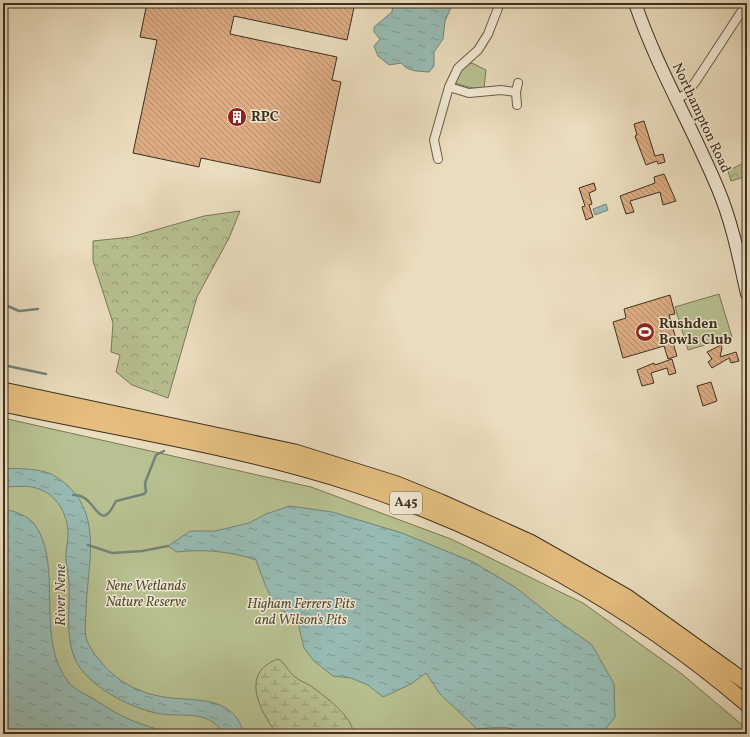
<svg xmlns="http://www.w3.org/2000/svg" width="750" height="737" viewBox="0 0 750 737" font-family="Vollkorn,serif">
	<style>
		.green { fill: #b8c191; stroke: #7a7858 }
		.forest { fill: url(#forest-crowns); stroke: #7a7858 }
		.wetland { fill: url(#wetland-marsh); stroke: #7a7858 }
		.water { fill: url(#water-ripples); stroke: #748479 }
		.lines { fill: none; stroke-linecap: round; stroke-linejoin: round }
		.stream { stroke: #748479; stroke-width: 2.5 }
		.building { fill: url(#building-back-hatch); stroke: #3d301f }
		.street-casing { stroke: #685c47; stroke-width: 10 }
		.secondary-casing { stroke: #3d301f; stroke-width: 14 }
		.highway-casing { stroke: #3d301f; stroke-width: 17 }
		.street { stroke: #f2ead5; stroke-width: 8 }
		.secondary { stroke: #f2ead5; stroke-width: 12 }
		.highway { stroke: #e6bf80; stroke-width: 15 }
		.labels { text-anchor: middle; dominant-baseline: central; stroke-width: 3; stroke-linejoin: round; paint-order: stroke }
		.shield { fill: #f2ead5; stroke: #736856; stroke-width: 1 }
		.shield-label { font-size: 13px; font-weight: bold; fill: #3d301f }
		.poi-label { font-size: 14px; font-weight: bold; fill: #3d301f; stroke: #f2ead5; text-anchor: start }
		.street-label { font-size: 14px; fill: #3d301f; stroke: #f2ead5 }
		.park-label { font-size: 14px; font-style: italic; fill: #564d36; stroke: #f2ead5 }
		.water-label { font-size: 15px; font-style: italic; fill: #4f4c3d; stroke: #f2ead5 }
	</style>
	<defs>
		<pattern id="forest-crowns" width="20" height="18" patternUnits="userSpaceOnUse"><rect width="20" height="18" fill="#b8c191"/><path d="M2 6a3 3 0 1 1 6 0M12 15a3 3 0 1 1 6 0" fill="none" stroke="#979d76"/></pattern>
		<pattern id="wetland-marsh" width="20" height="14" patternUnits="userSpaceOnUse"><rect width="20" height="14" fill="#b8c191"/><path d="M1 5h8M5 5V1M11 12h8M15 12V8" fill="none" stroke="#979d76"/></pattern>
		<pattern id="water-ripples" width="26" height="14" patternUnits="userSpaceOnUse"><rect width="26" height="14" fill="#98bcb5"/><path d="M2 4q2-2 4 0t4 0M15 11q2-2 4 0t4 0" fill="none" stroke="#7d9993"/></pattern>
		<pattern id="building-back-hatch" width="6" height="6" patternUnits="userSpaceOnUse"><rect width="6" height="6" fill="#ddac84"/><path d="M-1 5l2 2M0 0l6 6M5-1l2 2" fill="none" stroke="#b48c6b"/></pattern>
	</defs>
	<rect width="100%" height="100%" fill="#ebdebf"/>
	<filter id="stains"><feTurbulence type="fractalNoise" baseFrequency=".005" numOctaves="4"/><feColorMatrix values="0 0 0 0 .2 0 0 0 0 .09 0 0 0 0 .02 0 0 0 .5 -.17"/></filter>
	<radialGradient id="worn" r=".72"><stop offset=".6" stop-color="#630" stop-opacity="0"/><stop offset="1" stop-color="#630" stop-opacity=".3"/></radialGradient>
	<path class="green" d="M 472,63 L 486,70 L 484,88 L 472,88 L 455,83 C 456,74 463,65 472,63 Z
		M 719,294 L 732,337 L 688,350 L 675,307 Z
		M 3,418 L 311,487 L 451,539 L 583,603 L 682,674 L 747,729 L 747,734 L 3,734 Z"/>
	<path class="forest" d="M 747,161 L 747,176 L 731,181 L 728,171 Z
		M 240,211 L 229,238 L 197,297 L 168,398 L 132,385 L 116,372 L 120,355 L 111,352 L 113,323 L 93,261 L 93,241 L 131,237 L 204,216 Z"/>
	<path class="wetland" d="M 278,659 C 286,663 288,672 295,677 C 300,681 306,683 311,686 C 324,696 354,717 353,734 L 277,734 C 260,711 239,673 278,659 Z"/>
	<path class="water" d="M 393,3 L 453,3 L 445,21 L 443,39 L 434,52 L 434,66 L 429,72 C 417,71 409,72 401,63 L 389,65 L 378,56 L 374,46 L 380,39 L 374,32 L 374,27 L 392,12 Z
		M 606,204 L 608,210 L 595,215 L 593,209 Z
		M 3,468 C 17,469 31,468 45,472 C 54,474 61,480 68,486 C 103,518 87,568 86,610 C 86,621 83,635 89,645 C 104,671 126,688 154,695 C 188,704 232,690 244,734 L 225,734 C 204,707 185,719 156,713 C 130,708 86,685 75,659 C 65,635 70,608 69,583 C 69,575 66,567 66,559 C 65,551 68,543 68,535 C 68,514 57,494 36,488 C 27,485 13,487 3,487 Z
		M 290,506 L 332,512 L 402,533 L 473,562 L 515,587 L 554,618 L 592,645 L 614,684 L 615,717 L 604,731 L 587,734 L 522,734 C 510,724 492,728 477,729 L 440,694 L 426,673 L 411,684 L 383,697 L 368,685 L 351,678 L 333,676 L 314,661 L 304,648 L 297,619 L 276,607 L 266,587 L 256,560 C 230,551 203,549 177,552 L 168,546 L 190,531 L 215,531 L 249,523 L 266,514 Z
		M 3,509 C 14,511 28,515 35,525 C 64,565 34,641 69,683 C 76,690 83,693 92,698 C 100,703 109,709 118,714 C 135,723 154,728 172,734 L 3,734 Z"/>
	<g class="lines">
		<path class="stream" d="M 3,304 L 19,311 L 38,309
			M 3,365 L 46,374
			M 73,495 C 97,493 98,538 116,501 L 144,494 L 146,492 L 145,483 L 156,455 L 164,451
			M 88,545 L 112,553 L 142,551 L 168,546"/>
	</g>
	<path class="building" d="M 147,3 L 355,3 L 347,40 L 234,16 L 230,34 L 337,57 L 332,80 L 341,82 L 320,183 L 201,158 L 199,167 L 133,153 L 157,40 L 140,37 Z
		M 644,121 L 655,156 L 663,154 L 665,162 L 658,164 L 657,161 L 646,165 L 635,136 L 637,135 L 634,124 Z
		M 664,174 L 676,201 L 663,205 L 660,192 L 630,201 L 634,212 L 626,214 L 620,196 L 655,183 L 654,177 Z
		M 594,183 L 596,190 L 589,193 L 592,204 L 589,205 L 593,217 L 586,220 L 582,207 L 585,206 L 579,188 Z
		M 670,295 L 675,314 L 669,315 L 677,342 L 673,343 L 677,356 L 668,359 L 664,346 L 623,358 L 613,322 L 626,318 L 624,309 Z
		M 721,345 L 722,348 L 720,357 L 736,352 L 739,361 L 731,363 L 729,358 L 712,368 L 708,362 L 712,359 L 707,352 Z
		M 672,359 L 676,373 L 669,375 L 667,368 L 651,373 L 654,383 L 642,386 L 637,370 L 654,363 L 655,365 Z
		M 711,382 L 717,401 L 703,406 L 697,386 Z"/>
	<g class="lines">
		<g class="street-casing">
			<path id="street" d="M 449,87 L 469,93 L 501,90 L 516,92
				M 676,100 L 687,93 L 696,81 L 747,3
				M 517,105 L 516,92 L 518,83
				M 438,159 L 434,140 L 449,87 L 458,68 L 478,50 L 488,34 L 500,3"/>
		</g>
		<g class="secondary-casing">
			<path id="secondary" d="M 635,3 C 657,68 692,126 718,189 C 732,222 739,258 747,294"/>
		</g>
		<g class="highway-casing">
			<path id="highway" d="M 3,390 L 295,452 L 397,484 L 441,502 L 530,542 L 627,597 L 747,683
				M 3,404 C 120,429 240,447 354,484 C 498,531 632,606 747,704"/>
		</g>
		<use href="#street" class="street"/>
		<use href="#secondary" class="secondary"/>
		<use href="#highway" class="highway"/>
	</g>
	<defs>
		<g id="building-disc" transform="scale(1)"><circle r="9.5" fill="#8f2418" stroke="#f2ead5"/><path d="M-4-6H4V6H1V3H-1V6H-4ZM-2.5-4.3h1.7v1.8h-1.7ZM.8-4.3h1.7v1.8H.8ZM-2.5-1h1.7V.8h-1.7ZM.8-1h1.7V.8H.8Z" fill="#fff"/></g>
		<g id="stadium-disc" transform="scale(1)"><circle r="9.5" fill="#8f2418" stroke="#f2ead5"/><path d="M0-5a6.5 5 0 1 0 0 10a6.5 5 0 1 0 0-10ZM-3.5-1.8h7v3.6h-7Z" fill="#fff"/></g>
	</defs>
	<g fill-rule="evenodd">
		<use href="#building-disc" x="237" y="117"/>
		<use href="#stadium-disc" x="645" y="332"/>
	</g>
	<g class="labels">
		<rect class="shield" x="390" y="492" width="32" height="22" rx="3"/>
		<g class="shield-label">
			<text x="406" y="503">A45</text>
		</g>
		<g class="poi-label">
			<text x="251" y="117">RPC</text>
			<text x="659" y="324">Rushden<tspan x="659" dy="16">Bowls Club</tspan></text>
		</g>
		<g class="street-label">
			<text transform="translate(701 118) rotate(65)">Northampton Road</text>
		</g>
		<g class="park-label">
			<text x="146" y="586">Nene Wetlands<tspan x="146" dy="16">Nature Reserve</tspan></text>
			<text x="301" y="604">Higham Ferrers Pits<tspan x="301" dy="16">and Wilson's Pits</tspan></text>
		</g>
		<g class="water-label">
			<text transform="translate(61 595) rotate(-90)">River Nene</text>
		</g>
	</g>
	<rect width="750" height="737" fill="none" stroke="#ebdebf" stroke-width="16"/>
	<rect x="4" y="4" width="742" height="729" fill="none" stroke="#3d301f" stroke-width="2"/>
	<rect x="8" y="8" width="734" height="721" fill="none" stroke="#3d301f"/>
	<rect width="100%" height="100%" filter="url(#stains)"/>
	<rect width="100%" height="100%" fill="url(#worn)"/>
</svg>
